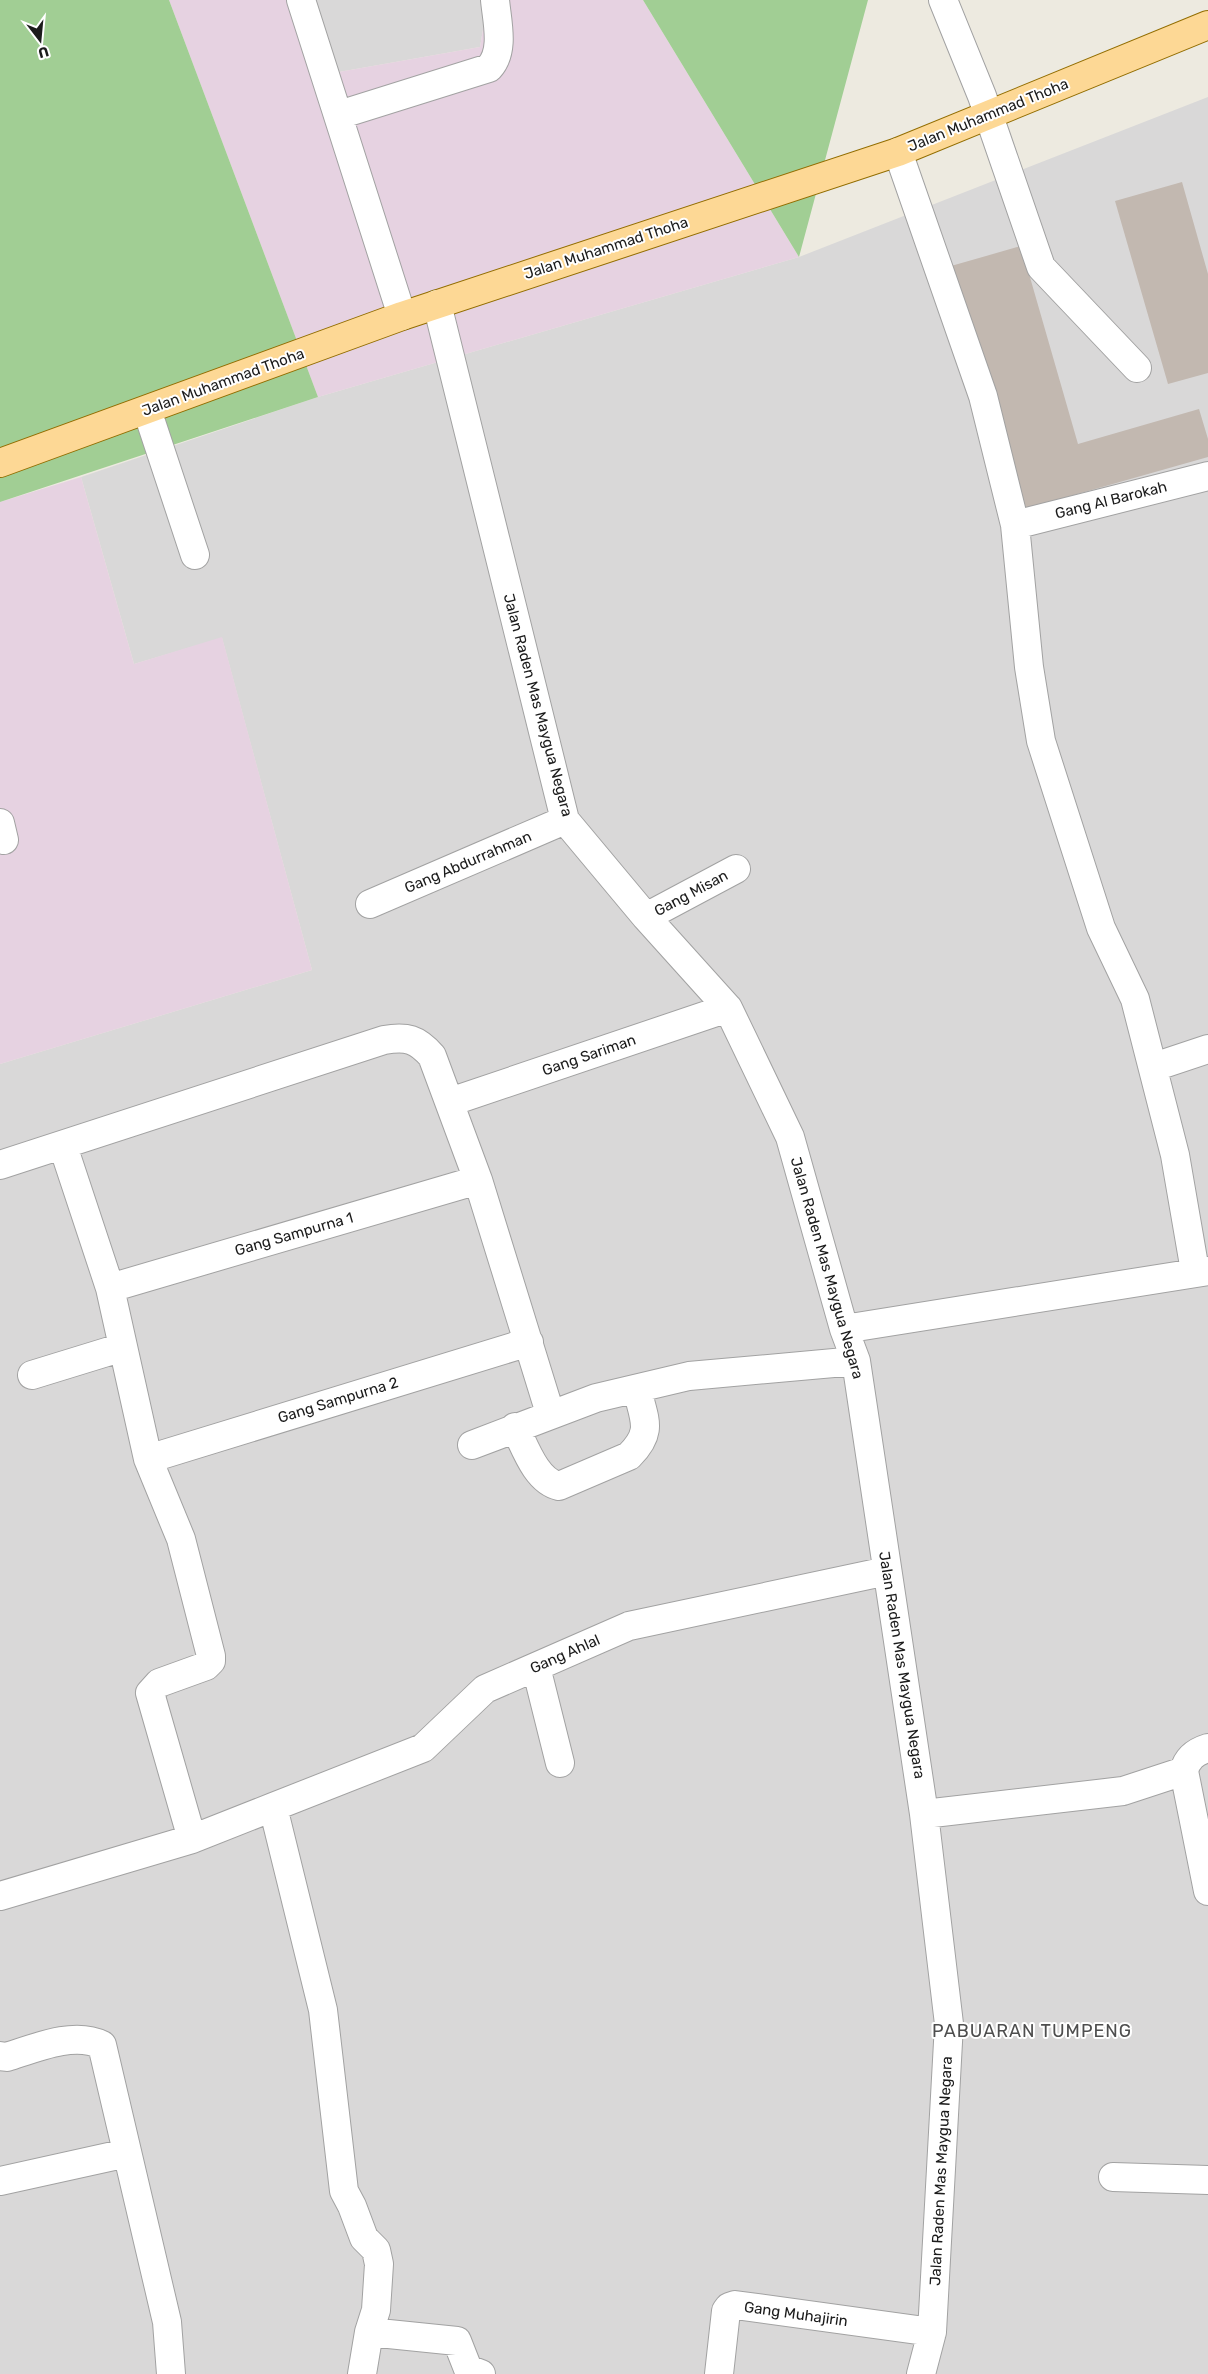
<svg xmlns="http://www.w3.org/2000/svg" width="1208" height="2374" viewBox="0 0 1208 2374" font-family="Rubik,sans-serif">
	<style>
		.residential { fill: #d9d8d8 }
		.industrial { fill: #e6d2e1 }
		.forest { fill: #a1ce94 }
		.building { fill: #c2b8b0 }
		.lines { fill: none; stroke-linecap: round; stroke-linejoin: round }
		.minor-casing { stroke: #a2a2a2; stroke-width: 30 }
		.major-casing { stroke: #926d00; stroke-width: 30 }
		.minor { stroke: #fff; stroke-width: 28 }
		.major { stroke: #fdd895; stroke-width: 28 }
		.labels { text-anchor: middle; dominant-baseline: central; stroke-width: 4; stroke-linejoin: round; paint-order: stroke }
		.street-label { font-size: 15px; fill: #1b1b1b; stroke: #fff }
		.quarter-label { font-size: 18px; letter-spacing: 1px; fill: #4e4e4e; stroke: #fff }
	</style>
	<rect width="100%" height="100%" fill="#edeae0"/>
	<path class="residential" d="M 309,0 L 488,0 L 480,47 L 333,73 Z
		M 1208,97 L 1208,2374 L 0,2374 L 0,1064 L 312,970 L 222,638 L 134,664 L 81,477 L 318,397 L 799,257 Z"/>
	<path class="industrial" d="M 169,0 L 309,0 L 333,73 L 480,47 L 488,0 L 643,0 L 799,257 L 318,397 Z
		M 81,477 L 134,664 L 222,637 L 312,970 L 0,1064 L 0,502 Z"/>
	<path class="forest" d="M 0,0 L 169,0 L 318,397 L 0,502 Z
		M 643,0 L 868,0 L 799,257 Z"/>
	<path class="building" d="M 1182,182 L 1208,274 L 1208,373 L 1168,384 L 1115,201 Z
		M 1021,246 L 1078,444 L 1199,409 L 1208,439 L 1208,457 L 1021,510 L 951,266 Z"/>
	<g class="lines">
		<g class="minor-casing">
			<path id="minor" d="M 301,0 L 402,316
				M 943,0 L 982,96 L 1041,267 L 1137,368
				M 339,115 L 489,68 C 505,51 497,22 495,0
				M 898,152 L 983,396 L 1015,525 L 1029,667 L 1041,741 L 1101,928 L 1135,999 L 1175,1155 L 1195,1271
				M 437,304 L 565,820 L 646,917 L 728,1008 L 790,1137 L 844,1329 L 856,1361 L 924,1814 L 949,2024 L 932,2332 L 921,2374
				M 147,410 L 195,555
				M 1015,525 L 1208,476
				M 0,823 L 4,840
				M 370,904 L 565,820
				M 646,917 L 736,869
				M 1154,1067 L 1208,1049
				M 450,1102 L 728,1008
				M 63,1146 L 110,1288 L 148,1459 L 181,1539 L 211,1656 L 211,1661 L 206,1666 L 159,1683 L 150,1693 L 192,1839 L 273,1807 L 323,2010 L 344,2191 L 352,2206 L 364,2238 L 376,2250 L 379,2264 L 376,2310 L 369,2332 L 362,2374
				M 0,1165 L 384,1040 C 407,1036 417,1039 432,1056 L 478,1180 L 550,1413
				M 110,1288 L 478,1180
				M 844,1329 L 1208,1271
				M 32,1375 L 123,1347
				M 515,1427 C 525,1447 536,1481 559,1486 L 629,1456 C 654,1431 644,1420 637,1389
				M 472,1445 L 596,1398 L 689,1376 L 856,1361
				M 148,1459 L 529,1342
				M 536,1667 L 560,1763
				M 1208,1748 C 1195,1752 1187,1758 1184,1771 L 1208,1891
				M 273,1807 L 423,1748 L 485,1689 L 629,1626 L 887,1571
				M 924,1814 L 1123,1791 L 1184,1771
				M 0,1896 L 192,1839
				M 0,2056 L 7,2057 C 35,2048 74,2031 102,2045 L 167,2322 L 171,2374
				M 1113,2177 L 1208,2180
				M 0,2181 L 127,2153
				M 369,2332 L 457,2341 L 468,2369 L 481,2374
				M 719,2374 L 726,2311 L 729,2307 L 735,2305 L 932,2332"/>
		</g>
		<g class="major-casing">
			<path id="major" d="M 0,463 L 402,316 L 898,152 L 1208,25"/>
		</g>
		<use href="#minor" class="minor"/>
		<use href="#major" class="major"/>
	</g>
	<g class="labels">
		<g class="street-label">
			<text transform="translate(988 115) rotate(-22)">Jalan Muhammad Thoha</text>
			<text transform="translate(606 248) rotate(-18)">Jalan Muhammad Thoha</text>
			<text transform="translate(223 382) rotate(-20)">Jalan Muhammad Thoha</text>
			<text transform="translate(1111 500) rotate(-14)">Gang Al Barokah</text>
			<text transform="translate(538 705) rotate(75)">Jalan Raden Mas Maygua Negara</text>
			<text transform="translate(468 862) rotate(-23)">Gang Abdurrahman</text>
			<text transform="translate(691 893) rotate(-28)">Gang Misan</text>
			<text transform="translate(589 1055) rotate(-19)">Gang Sariman</text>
			<text transform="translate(294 1234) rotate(-16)">Gang Sampurna 1</text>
			<text transform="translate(827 1268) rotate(74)">Jalan Raden Mas Maygua Negara</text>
			<text transform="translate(338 1400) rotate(-17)">Gang Sampurna 2</text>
			<text transform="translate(565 1654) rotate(-24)">Gang Ahlal</text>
			<text transform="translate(902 1665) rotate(81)">Jalan Raden Mas Maygua Negara</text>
			<text transform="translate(941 2171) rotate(-87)">Jalan Raden Mas Maygua Negara</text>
			<text transform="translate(796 2314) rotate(8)">Gang Muhajirin</text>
		</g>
		<g class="quarter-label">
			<text x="1032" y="2031">PABUARAN TUMPENG</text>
		</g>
	</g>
	<g transform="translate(40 40) rotate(164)" stroke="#ffffff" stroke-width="4" paint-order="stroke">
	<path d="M0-4L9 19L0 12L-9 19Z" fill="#1b1b1b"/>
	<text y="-8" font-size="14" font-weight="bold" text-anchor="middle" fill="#1b1b1b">U</text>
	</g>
</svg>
